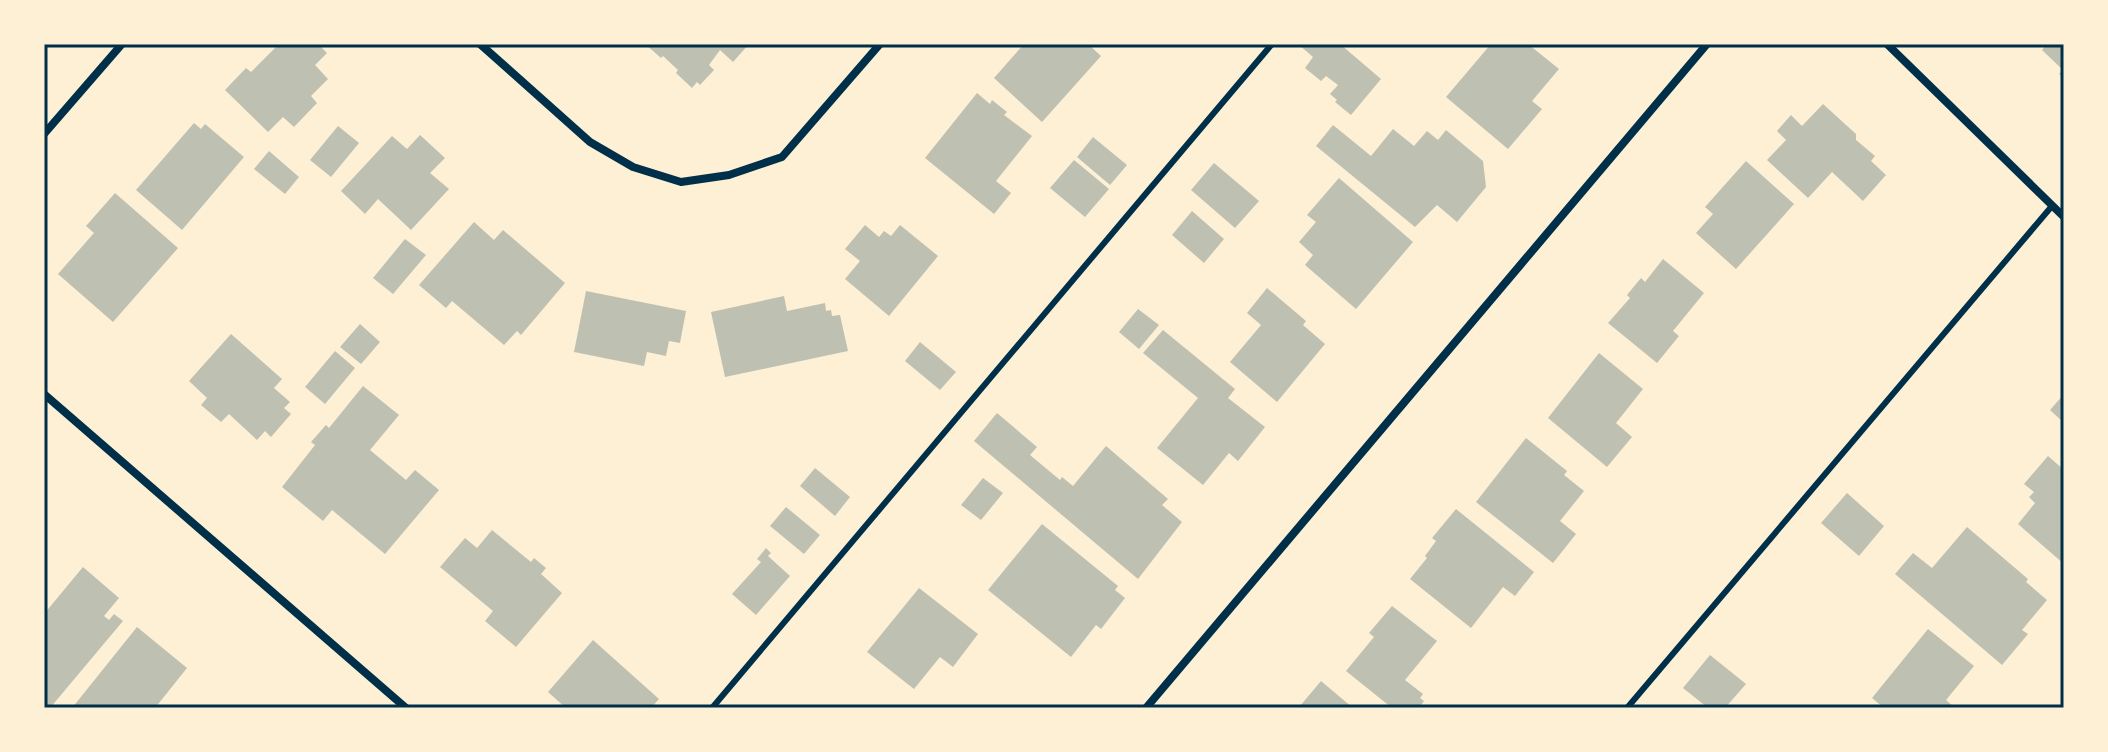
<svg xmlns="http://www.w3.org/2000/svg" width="2108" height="752" viewBox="0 0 2108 752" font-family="Montserrat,sans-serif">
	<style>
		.building { fill: #bec0b2 }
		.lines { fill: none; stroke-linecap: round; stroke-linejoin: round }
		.service { stroke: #003049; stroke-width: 6 }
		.minor { stroke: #003049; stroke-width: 8 }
		.neatline { fill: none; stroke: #003049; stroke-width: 3 }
	</style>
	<rect width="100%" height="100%" fill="#fdf0d5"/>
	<path class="building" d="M 279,44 L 318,44 L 327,53 L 315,65 L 328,79 L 311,96 L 317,103 L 294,127 L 283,117 L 268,132 L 225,90 L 246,68 L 251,72 Z
		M 645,44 L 749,44 L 733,62 L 720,50 L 709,65 L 714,70 L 700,85 L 697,82 L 692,88 L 676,73 L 678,70 L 663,56 L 661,58 Z
		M 1024,44 L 1088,44 L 1101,56 L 1042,122 L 994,78 Z
		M 1298,44 L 1340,44 L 1381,79 L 1351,115 L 1335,102 L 1337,100 L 1330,94 L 1338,85 L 1326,76 L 1321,81 L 1305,68 L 1313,57 Z
		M 1491,44 L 1528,44 L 1559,69 L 1532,101 L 1542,109 L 1508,149 L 1446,97 Z
		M 2047,44 L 2064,44 L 2064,78 L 2059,74 L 2063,70 L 2042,50 Z
		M 977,93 L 990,104 L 992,100 L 1007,112 L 1004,115 L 1032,136 L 996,181 L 1011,193 L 994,214 L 925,158 Z
		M 1823,104 L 1856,134 L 1856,140 L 1875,156 L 1871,161 L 1886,175 L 1863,201 L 1832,172 L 1808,198 L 1767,160 L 1786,140 L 1777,131 L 1791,115 L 1802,126 Z
		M 194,123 L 201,129 L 205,124 L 244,157 L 182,230 L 136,190 Z
		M 1333,125 L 1371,156 L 1393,129 L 1414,146 L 1427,131 L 1438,140 L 1446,130 L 1483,161 L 1486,187 L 1457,222 L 1437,205 L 1415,227 L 1316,146 Z
		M 338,126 L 359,143 L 331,177 L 310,160 Z
		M 420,135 L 445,158 L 430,173 L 449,189 L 411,230 L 378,199 L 365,214 L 341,191 L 392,136 L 407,149 Z
		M 1093,137 L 1127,165 L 1110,185 L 1077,157 Z
		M 269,151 L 299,177 L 285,194 L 254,169 Z
		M 1074,160 L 1109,189 L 1085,217 L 1050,188 Z
		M 1746,161 L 1794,204 L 1736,269 L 1696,233 L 1713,214 L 1705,207 Z
		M 1214,163 L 1259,201 L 1235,228 L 1191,190 Z
		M 1339,178 L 1413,242 L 1356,309 L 1305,265 L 1313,255 L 1299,242 L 1316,222 L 1307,215 Z
		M 115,193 L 178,248 L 113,322 L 58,274 L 94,233 L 86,226 Z
		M 1192,211 L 1224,239 L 1204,263 L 1172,235 Z
		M 474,222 L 494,240 L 503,230 L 565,283 L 521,335 L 517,331 L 504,345 L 452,301 L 446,308 L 419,285 Z
		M 865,225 L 879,237 L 884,231 L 891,236 L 900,225 L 938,256 L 889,316 L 845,279 L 860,261 L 845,249 Z
		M 405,239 L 426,255 L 393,294 L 373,278 Z
		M 1663,259 L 1704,293 L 1673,331 L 1679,336 L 1657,363 L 1608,323 L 1630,298 L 1627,295 L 1641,278 L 1645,282 Z
		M 1267,288 L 1306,321 L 1303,325 L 1325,344 L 1277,402 L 1230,362 L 1261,325 L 1247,313 Z
		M 586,291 L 686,311 L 680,343 L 669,341 L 666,356 L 647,352 L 644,366 L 574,352 Z
		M 784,296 L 787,311 L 825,303 L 826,311 L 831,310 L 832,316 L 840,315 L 848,351 L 725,377 L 711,312 Z
		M 1138,309 L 1159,325 L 1139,349 L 1119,332 Z
		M 360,324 L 380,342 L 361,364 L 340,347 Z
		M 1163,330 L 1235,389 L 1228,398 L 1265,427 L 1238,461 L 1229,453 L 1203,485 L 1157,448 L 1198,398 L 1143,353 Z
		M 231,334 L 282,379 L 274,388 L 290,402 L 284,408 L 291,414 L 271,437 L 265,431 L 257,440 L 229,414 L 221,422 L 201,405 L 207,398 L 189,381 Z
		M 920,342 L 956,372 L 940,390 L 905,361 Z
		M 335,351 L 355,368 L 325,404 L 305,387 Z
		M 1599,353 L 1643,389 L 1616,423 L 1632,437 L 1607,467 L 1548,418 Z
		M 363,386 L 399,415 L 370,450 L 406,480 L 415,470 L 439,490 L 385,554 L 332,510 L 323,521 L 282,487 L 315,445 L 311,442 L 326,425 L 329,428 Z
		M 2064,394 L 2064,423 L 2050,410 Z
		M 997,413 L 1037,447 L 1030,455 L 1060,480 L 1062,477 L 1073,486 L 1106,446 L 1168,499 L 1162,505 L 1182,522 L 1138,579 L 974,441 Z
		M 1526,438 L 1567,471 L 1564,475 L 1584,491 L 1560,521 L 1576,534 L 1553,563 L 1476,502 Z
		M 2048,456 L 2064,470 L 2064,564 L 2018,524 L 2035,503 L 2029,497 L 2034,492 L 2024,484 Z
		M 815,468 L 850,497 L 835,516 L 800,486 Z
		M 983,478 L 1003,493 L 981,520 L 961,505 Z
		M 1847,493 L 1884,526 L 1859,556 L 1821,523 Z
		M 786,507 L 820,535 L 804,554 L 770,526 Z
		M 1456,509 L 1534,572 L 1515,596 L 1503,587 L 1471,628 L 1410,579 L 1427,558 L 1425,556 L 1436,541 L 1432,538 Z
		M 1042,524 L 1118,586 L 1115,590 L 1125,598 L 1101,629 L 1096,625 L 1071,657 L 988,590 Z
		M 1967,527 L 2028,579 L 2026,582 L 2047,600 L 2022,630 L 2028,634 L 2002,665 L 1895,574 L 1913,553 L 1932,568 Z
		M 492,530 L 531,562 L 534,558 L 546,568 L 541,574 L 562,593 L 516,647 L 485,621 L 493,611 L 440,567 L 465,538 L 477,548 Z
		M 766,548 L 771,553 L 768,556 L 790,576 L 756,615 L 732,594 L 761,562 L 757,559 Z
		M 83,567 L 119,598 L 104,616 L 109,620 L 114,614 L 123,621 L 50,708 L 44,708 L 44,614 Z
		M 919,588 L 978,634 L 953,667 L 940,657 L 914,689 L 867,652 Z
		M 1392,606 L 1437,641 L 1405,680 L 1423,694 L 1420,698 L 1424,701 L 1419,708 L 1392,708 L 1346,671 L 1374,637 L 1369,633 Z
		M 137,627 L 187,668 L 155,708 L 72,708 Z
		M 1928,629 L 1974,666 L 1946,700 L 1955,708 L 1884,708 L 1872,698 Z
		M 593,640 L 659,699 L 651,708 L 566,708 L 548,692 Z
		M 1710,655 L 1746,684 L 1725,708 L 1708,708 L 1683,688 Z
		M 1321,681 L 1353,708 L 1303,708 L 1300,706 Z"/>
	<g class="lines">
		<path class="service" d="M 712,708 L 1272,44
			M 1627,708 L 2052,206"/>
		<path class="minor" d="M 480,44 L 590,142 L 633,167 L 681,182 L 729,175 L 782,157 L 880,44
			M 1887,44 L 2064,217
			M 44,134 L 122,44
			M 44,394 L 406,708
			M 1146,708 L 1707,44"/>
	</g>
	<rect width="2108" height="752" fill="none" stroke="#fdf0d5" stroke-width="92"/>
	<rect x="46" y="46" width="2016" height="660" class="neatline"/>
</svg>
